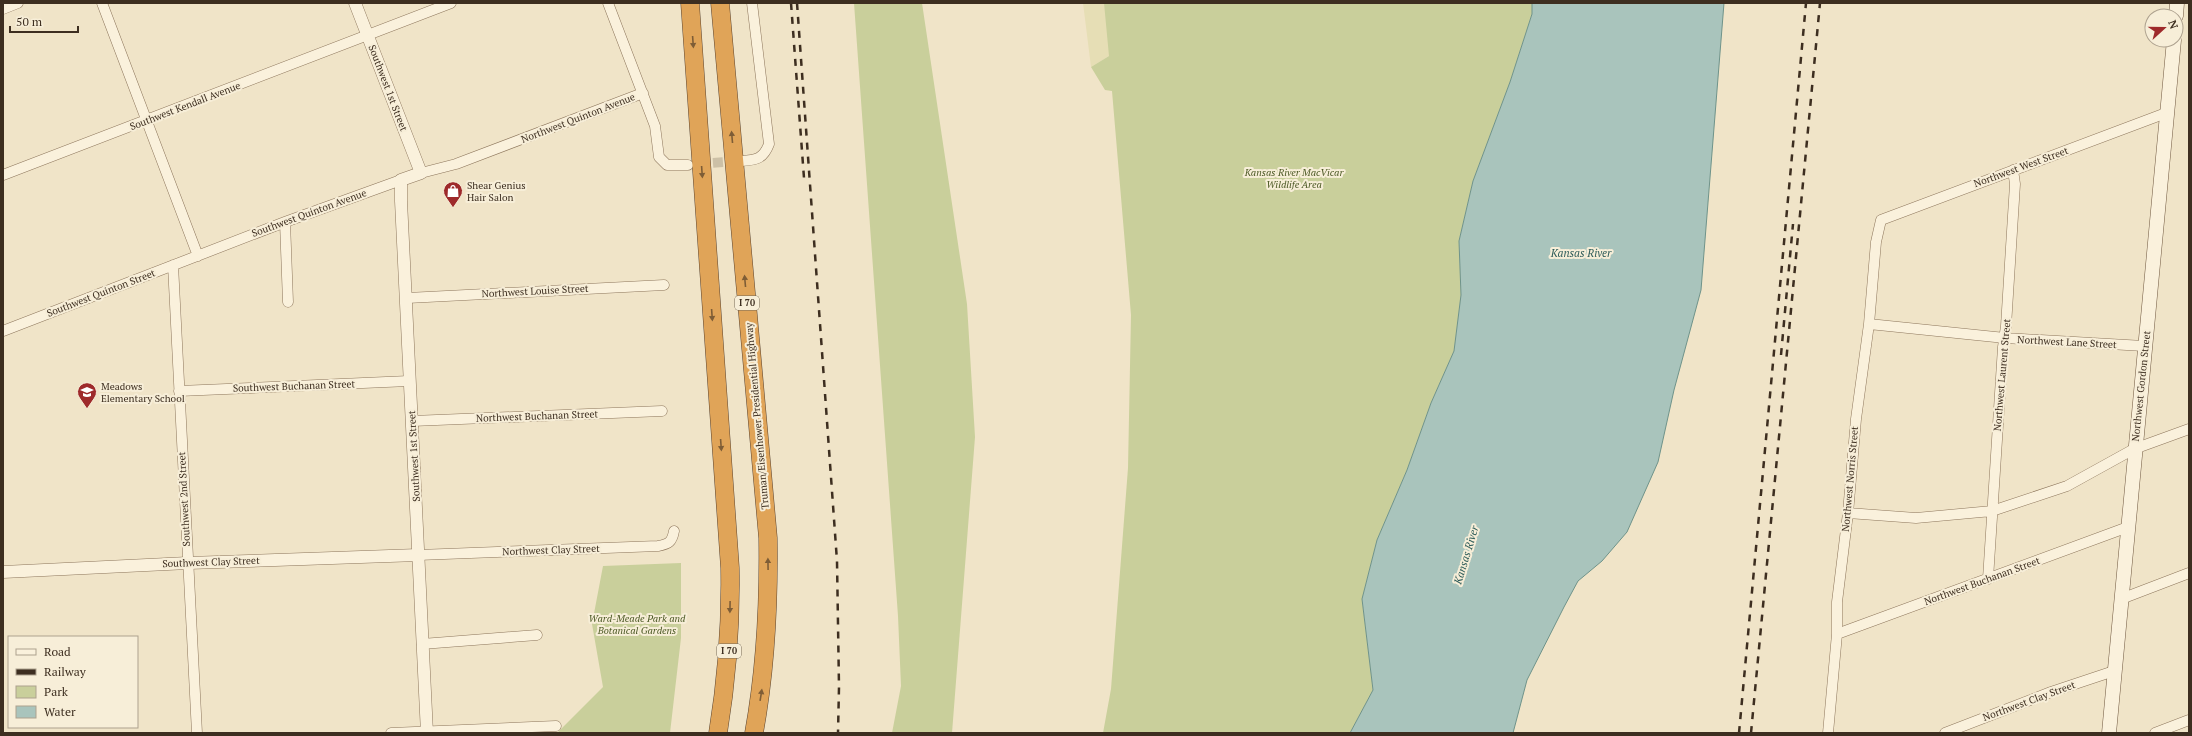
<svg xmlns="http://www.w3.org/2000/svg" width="2192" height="736" viewBox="0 0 2192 736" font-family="'PT Serif',serif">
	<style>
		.farmland { fill: #e6deb5 }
		.green { fill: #c9cf9b }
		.water { fill: #a9c4bc; stroke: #6f938a }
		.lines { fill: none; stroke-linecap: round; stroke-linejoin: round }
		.minor-tunnel { stroke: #ccc0a6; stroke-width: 10; stroke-dasharray: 10 5; stroke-linecap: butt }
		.minor-casing { stroke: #8d765c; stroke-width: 11 }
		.tertiary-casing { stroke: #8d765c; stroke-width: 13 }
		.secondary-casing { stroke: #6f573f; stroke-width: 15 }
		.motorway-casing { stroke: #5b4430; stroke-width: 19 }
		.minor { stroke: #faf1dc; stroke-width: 10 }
		.tertiary { stroke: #faf1dc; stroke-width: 12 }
		.secondary { stroke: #faf1dc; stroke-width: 14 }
		.motorway { stroke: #e0a458; stroke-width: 18 }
		.rail { stroke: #3d2e20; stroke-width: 2.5; stroke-dasharray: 7 7; stroke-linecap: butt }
		.oneway { fill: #7e5d36 }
		.labels { text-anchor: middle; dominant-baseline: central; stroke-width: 4; stroke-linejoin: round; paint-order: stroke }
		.shield { fill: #f7eed8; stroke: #756857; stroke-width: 1 }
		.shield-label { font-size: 9px; font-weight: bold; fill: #3d2e20 }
		.street-label { font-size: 10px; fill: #3d2e20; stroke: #f7eed8 }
		.park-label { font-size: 10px; font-style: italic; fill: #4d5a26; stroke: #f7eed8 }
		.poi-label { font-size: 10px; fill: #3d2e20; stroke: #f7eed8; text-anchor: start }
		.water-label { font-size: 11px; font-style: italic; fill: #2f5d5a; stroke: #f7eed8 }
	</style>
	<rect width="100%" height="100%" fill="#f0e4c8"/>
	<path class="farmland" d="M 1083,3 L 1362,3 L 1138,38 L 1091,67 Z"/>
	<path class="green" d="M 854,3 L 922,3 L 967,304 L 975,437 L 952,733 L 892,733 L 901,686 L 898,616 Z
		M 1104,3 L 1532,3 L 1532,14 L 1510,82 L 1473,181 L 1459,241 L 1461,295 L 1454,351 L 1431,403 L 1407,470 L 1377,540 L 1362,599 L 1373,690 L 1350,733 L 1103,733 L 1111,689 L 1128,468 L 1131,315 L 1112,91 L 1105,90 L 1091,67 L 1109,56 Z
		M 681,563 L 681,638 L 670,733 L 557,733 L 603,687 L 592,624 L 603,566 Z"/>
	<path class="water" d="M 1532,3 L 1724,3 L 1701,290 L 1674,390 L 1658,462 L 1627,532 L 1602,561 L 1578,581 L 1564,607 L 1527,680 L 1513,733 L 1350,733 L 1373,690 L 1362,599 L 1377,540 L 1407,470 L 1431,403 L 1454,351 L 1461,295 L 1459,241 L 1473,181 L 1510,82 L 1532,14 Z"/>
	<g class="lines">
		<path class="minor-tunnel" d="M 698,164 L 738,161"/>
		<g class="minor-casing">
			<path id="minor" d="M 102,3 L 198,256
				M 608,3 L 655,126 L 659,157 L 667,165 L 688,165
				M 3,9 L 18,3
				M 740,161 C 755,160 763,160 769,144 L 752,3
				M 421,173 L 456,164 L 643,93
				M 3,175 L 451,3
				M 285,222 L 288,302
				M 173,265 L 197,733
				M 407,298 L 664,285
				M 1869,324 L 2005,338 L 2144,346
				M 3,331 L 285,222 L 401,180
				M 179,391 L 409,381
				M 412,421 L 662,411
				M 1848,513 L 1916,518 L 1992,511 L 2067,486 L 2134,449 L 2189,429
				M 418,555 L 658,546 C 669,544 672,542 674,531
				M 1988,579 L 2003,347 L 2006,326 L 2015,184 L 2013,170
				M 2121,599 L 2189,573
				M 1837,634 L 2128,527
				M 422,644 L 537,635
				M 391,733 L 556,726
				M 1828,733 L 1837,634 L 1837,602 L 1848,513 L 1856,419 L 1869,324 L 1876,242 L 1881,220 L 2166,113
				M 1945,733 L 2051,692 L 2114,671
				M 2155,733 L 2189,720"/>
		</g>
		<g class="tertiary-casing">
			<path id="tertiary" d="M 355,3 L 421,173 L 401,180 L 401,201 L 427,733
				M 3,572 L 188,563 L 418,555"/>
		</g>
		<g class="secondary-casing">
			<path id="secondary" d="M 2176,16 L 2177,3
				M 2109,733 L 2174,40"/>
		</g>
		<g class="motorway-casing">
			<path id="motorway" d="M 690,3 L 730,568 C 731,624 727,678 718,733
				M 720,3 L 768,538 C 769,605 766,667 754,733"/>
		</g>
		<use href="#minor" class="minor"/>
		<use href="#tertiary" class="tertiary"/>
		<use href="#secondary" class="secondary"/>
		<use href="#motorway" class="motorway"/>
		<path class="rail" d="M 791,3 L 804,178
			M 797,3 L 837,561 L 839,687 L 838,733
			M 1781,355 L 1793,224
			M 1739,733 L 1806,3
			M 1751,733 L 1820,3"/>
	</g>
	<defs><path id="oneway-solid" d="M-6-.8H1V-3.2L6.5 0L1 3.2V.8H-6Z"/></defs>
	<g class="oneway">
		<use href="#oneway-solid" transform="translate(693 42) rotate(86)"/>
		<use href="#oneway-solid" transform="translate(732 137) rotate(-95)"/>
		<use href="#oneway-solid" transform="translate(702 172) rotate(86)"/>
		<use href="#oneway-solid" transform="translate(745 281) rotate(-95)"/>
		<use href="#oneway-solid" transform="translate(712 315) rotate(86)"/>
		<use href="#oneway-solid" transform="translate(721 445) rotate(86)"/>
		<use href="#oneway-solid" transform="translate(768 564) rotate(-91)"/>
		<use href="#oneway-solid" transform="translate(730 607) rotate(91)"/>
		<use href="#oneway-solid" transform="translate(761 695) rotate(-81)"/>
	</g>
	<defs>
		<g id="shop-pin" transform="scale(1)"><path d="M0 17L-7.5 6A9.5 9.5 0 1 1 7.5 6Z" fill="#9e2a2b" stroke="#f7eed8"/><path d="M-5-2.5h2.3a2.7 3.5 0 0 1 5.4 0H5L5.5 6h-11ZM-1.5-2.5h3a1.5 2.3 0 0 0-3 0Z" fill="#fff"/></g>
		<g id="school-pin" transform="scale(1)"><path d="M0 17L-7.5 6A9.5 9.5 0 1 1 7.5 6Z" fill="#9e2a2b" stroke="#f7eed8"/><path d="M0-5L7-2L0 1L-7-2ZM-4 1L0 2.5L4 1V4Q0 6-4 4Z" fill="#fff"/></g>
	</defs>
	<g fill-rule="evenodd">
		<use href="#shop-pin" x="453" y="191"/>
		<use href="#school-pin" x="87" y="392"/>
	</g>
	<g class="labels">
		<g class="shield">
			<rect x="735" y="296" width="24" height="14" rx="3"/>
			<rect x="717" y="644" width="24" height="14" rx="3"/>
		</g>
		<g class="shield-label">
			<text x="747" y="303">I 70</text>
			<text x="729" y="651">I 70</text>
		</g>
		<g class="street-label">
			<text transform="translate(388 88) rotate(69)">Southwest 1st Street</text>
			<text transform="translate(185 106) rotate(-21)">Southwest Kendall Avenue</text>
			<text transform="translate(578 118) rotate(-21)">Northwest Quinton Avenue</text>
			<text transform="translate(2021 167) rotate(-20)">Northwest West Street</text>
			<text transform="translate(309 213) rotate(-20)">Southwest Quinton Avenue</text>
			<text transform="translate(535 291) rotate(-3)">Northwest Louise Street</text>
			<text transform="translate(101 293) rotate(-21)">Southwest Quinton Street</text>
			<text transform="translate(2067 342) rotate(3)">Northwest Lane Street</text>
			<text transform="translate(2002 375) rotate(-85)">Northwest Laurent Street</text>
			<text transform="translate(294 386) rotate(-2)">Southwest Buchanan Street</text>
			<text transform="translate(2141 386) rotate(-84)">Northwest Gordon Street</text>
			<text transform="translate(537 416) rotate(-2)">Northwest Buchanan Street</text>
			<text transform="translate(757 416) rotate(-95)">Truman/Eisenhower Presidential Highway</text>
			<text transform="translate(414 456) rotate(-93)">Southwest 1st Street</text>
			<text transform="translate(1850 479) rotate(-85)">Northwest Norris Street</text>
			<text transform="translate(184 499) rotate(-93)">Southwest 2nd Street</text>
			<text transform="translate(551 550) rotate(-2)">Northwest Clay Street</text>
			<text transform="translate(211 562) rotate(-2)">Southwest Clay Street</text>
			<text transform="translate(1982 581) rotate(-20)">Northwest Buchanan Street</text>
			<text transform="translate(2029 701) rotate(-20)">Northwest Clay Street</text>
		</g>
		<g class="park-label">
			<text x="1294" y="172">Kansas River MacVicar<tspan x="1294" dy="12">Wildlife Area</tspan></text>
			<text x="637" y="618">Ward-Meade Park and<tspan x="637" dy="12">Botanical Gardens</tspan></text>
		</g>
		<g class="poi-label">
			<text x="467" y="185">Shear Genius<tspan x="467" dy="12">Hair Salon</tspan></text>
			<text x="101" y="386">Meadows<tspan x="101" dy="12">Elementary School</tspan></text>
		</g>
		<g class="water-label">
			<text x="1581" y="253">Kansas River</text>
			<text transform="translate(1466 555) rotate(-73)">Kansas River</text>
		</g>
	</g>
	<rect width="2192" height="736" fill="none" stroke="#3d2e20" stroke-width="8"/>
	<rect x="8" y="636" width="130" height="92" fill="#f7eed8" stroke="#ada18e"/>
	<rect x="16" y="649" width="20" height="6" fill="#faf1dc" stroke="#ada18e"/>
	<text x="44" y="656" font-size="12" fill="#3d2e20">Road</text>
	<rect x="16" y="669" width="20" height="6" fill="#3d2e20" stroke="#ada18e"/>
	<text x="44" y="676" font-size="12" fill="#3d2e20">Railway</text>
	<rect x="16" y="686" width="20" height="12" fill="#c9cf9b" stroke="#ada18e"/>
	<text x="44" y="696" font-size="12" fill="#3d2e20">Park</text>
	<rect x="16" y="706" width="20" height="12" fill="#a9c4bc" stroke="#ada18e"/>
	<text x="44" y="716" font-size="12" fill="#3d2e20">Water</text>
	<g transform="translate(2164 28) rotate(69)"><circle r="19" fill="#f7eed8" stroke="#ada18e"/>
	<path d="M0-3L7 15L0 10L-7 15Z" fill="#9e2a2b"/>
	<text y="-6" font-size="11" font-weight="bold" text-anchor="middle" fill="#3d2e20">N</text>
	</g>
	<path d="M10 26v6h68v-6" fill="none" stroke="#3d2e20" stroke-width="2"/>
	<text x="16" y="26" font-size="12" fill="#3d2e20" stroke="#f7eed8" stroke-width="3" paint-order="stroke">50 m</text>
</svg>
